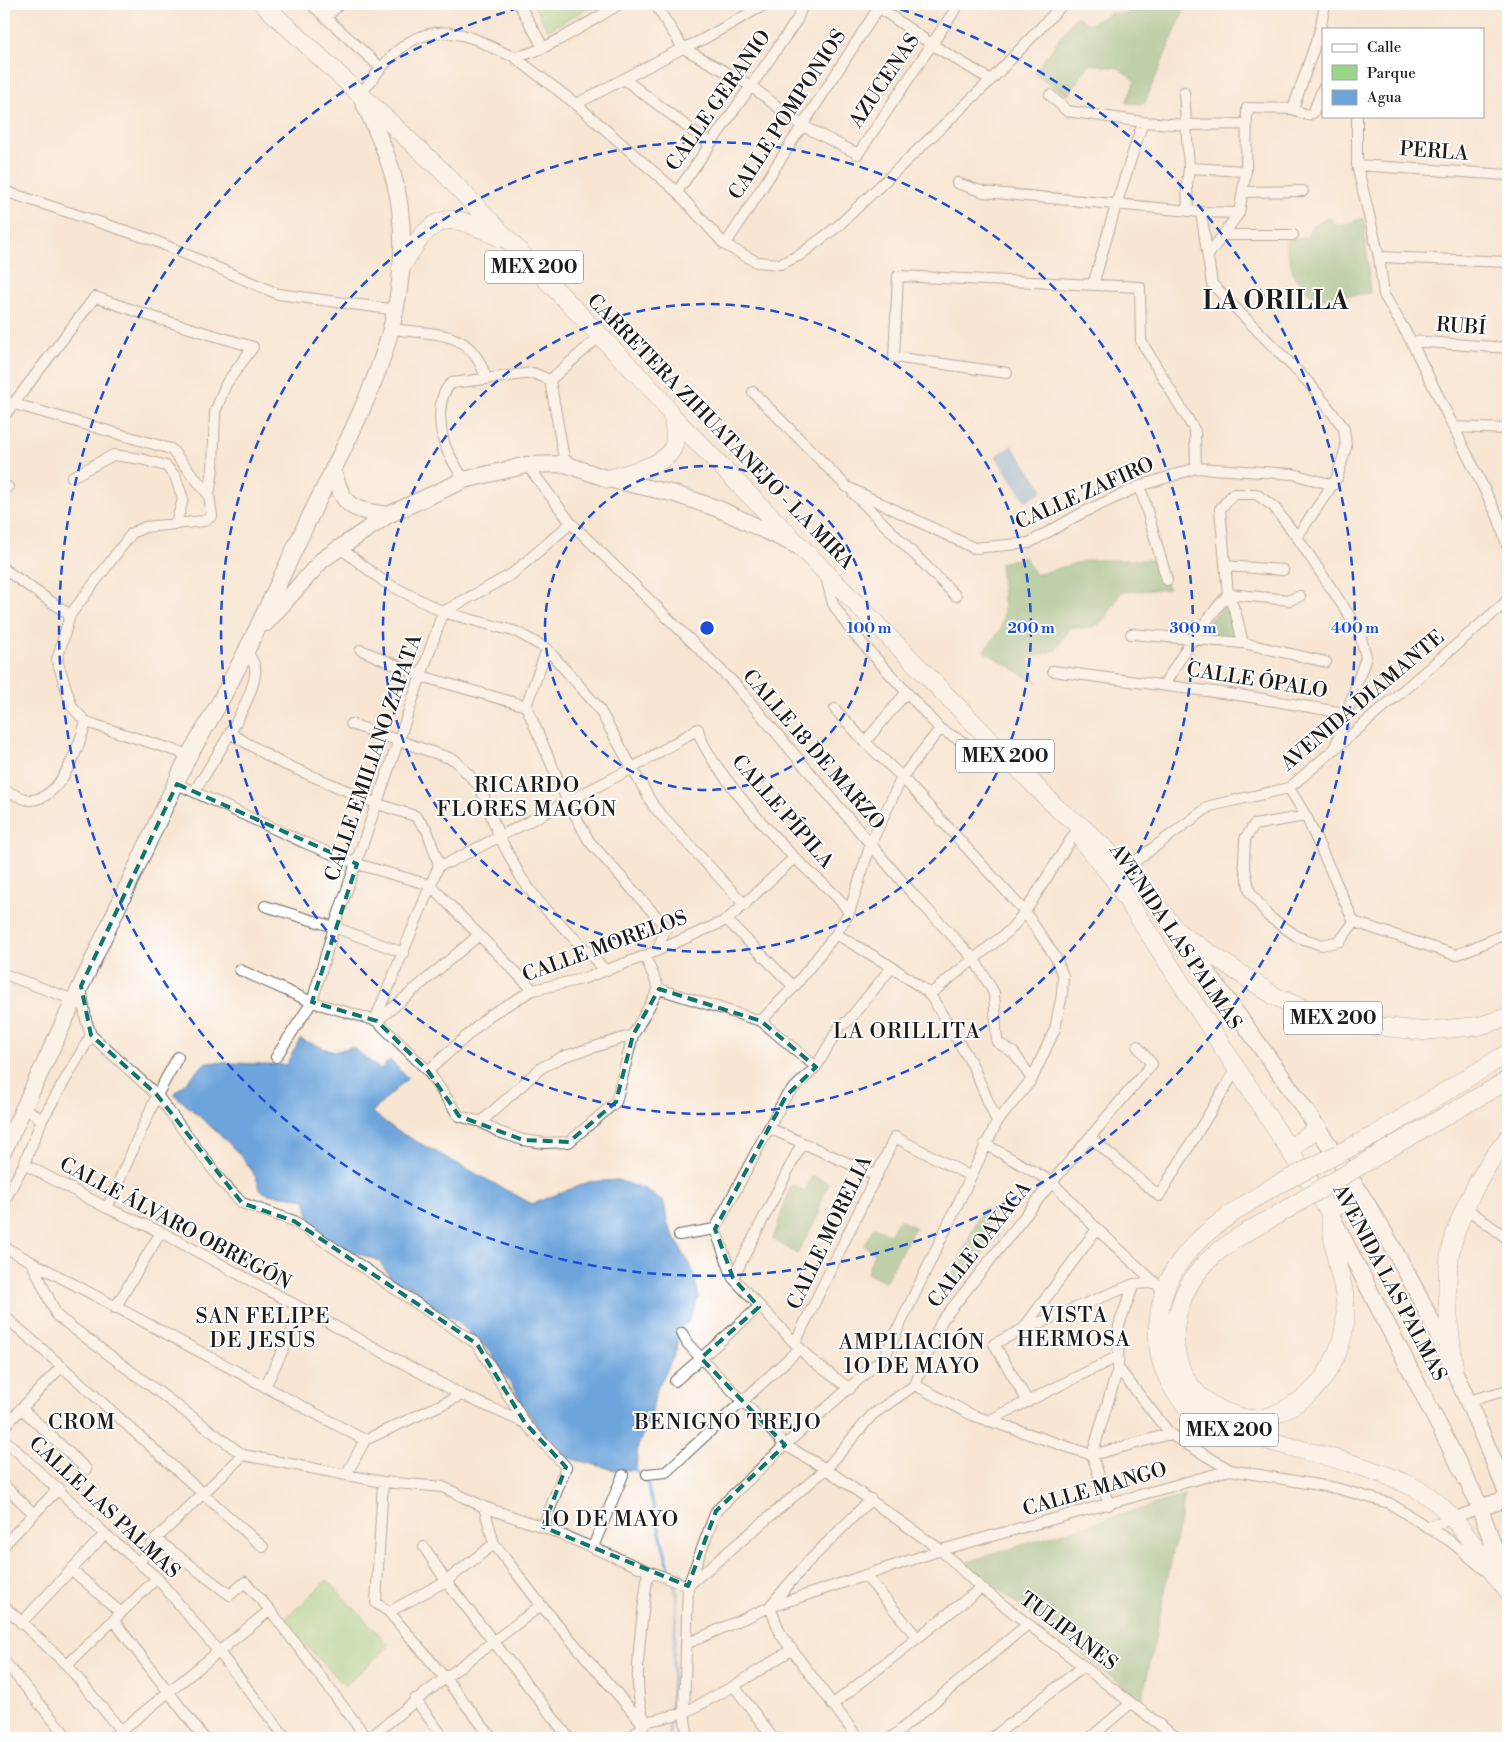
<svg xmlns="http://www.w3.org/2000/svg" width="1512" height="1742" viewBox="0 0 1512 1742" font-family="'Libre Bodoni',serif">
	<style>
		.green { fill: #99d58a; stroke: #5a7853 }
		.forest { fill: #7ab676; stroke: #4b6949 }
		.water { fill: #6da4db; stroke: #44607c }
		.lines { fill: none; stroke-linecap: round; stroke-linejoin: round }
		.stream { stroke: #6da4db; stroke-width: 3 }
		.minor-casing { stroke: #69635c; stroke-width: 12 }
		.primary-casing { stroke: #69635c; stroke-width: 18 }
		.trunk-casing { stroke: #69635c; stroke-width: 19 }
		.minor { stroke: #fff; stroke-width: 10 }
		.primary { stroke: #fff; stroke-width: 16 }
		.trunk { stroke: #fff; stroke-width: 18 }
		.trunk-bridge-casing { stroke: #69635c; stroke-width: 19; stroke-linecap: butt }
		.trunk-bridge { stroke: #fff; stroke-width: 18 }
		.marked { fill: none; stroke: #0f766e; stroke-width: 4; stroke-dasharray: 10 6; stroke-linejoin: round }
		.ring { fill: none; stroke: #1d4ed8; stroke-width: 2.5; stroke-dasharray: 9 6 }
		.labels { text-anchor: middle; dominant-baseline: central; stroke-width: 4; stroke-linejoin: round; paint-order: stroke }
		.shield { fill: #fff; stroke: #606060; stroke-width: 1 }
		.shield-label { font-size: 19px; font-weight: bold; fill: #1c1c1c }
		.street-label { font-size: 20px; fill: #1c1c1c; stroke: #fff }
		.neighbourhood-label { font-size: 21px; letter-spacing: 1px; fill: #1c1c1c; stroke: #fff }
		.district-label { font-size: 25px; font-weight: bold; letter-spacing: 1px; fill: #1c1c1c; stroke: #fff }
		.centre { fill: #1d4ed8; stroke: #fff; stroke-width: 2.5 }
		.ring-label { font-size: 15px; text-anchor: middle; font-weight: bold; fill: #1d4ed8; stroke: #fff; stroke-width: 4; stroke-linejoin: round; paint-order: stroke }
	</style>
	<rect width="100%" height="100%" fill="#fff"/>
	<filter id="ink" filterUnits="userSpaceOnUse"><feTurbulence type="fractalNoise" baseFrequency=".02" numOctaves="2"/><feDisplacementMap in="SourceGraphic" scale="10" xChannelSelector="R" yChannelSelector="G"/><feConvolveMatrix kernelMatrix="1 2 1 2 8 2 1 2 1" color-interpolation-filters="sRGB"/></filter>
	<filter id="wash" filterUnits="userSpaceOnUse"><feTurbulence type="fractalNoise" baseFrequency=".0096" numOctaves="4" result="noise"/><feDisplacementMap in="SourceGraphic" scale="20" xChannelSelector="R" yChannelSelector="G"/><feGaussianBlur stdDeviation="1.12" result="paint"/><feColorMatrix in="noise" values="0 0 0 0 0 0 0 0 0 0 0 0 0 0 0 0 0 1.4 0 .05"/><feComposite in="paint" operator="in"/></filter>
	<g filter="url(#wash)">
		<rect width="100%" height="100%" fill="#f8e6d3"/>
		<path class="green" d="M 533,4 L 596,4 L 548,30 Z
			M 327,1580 L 389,1645 L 345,1686 L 283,1621 Z"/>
		<path class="forest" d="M 1136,4 L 1187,4 L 1144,104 L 1126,103 L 1135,81 L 1119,68 L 1089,64 L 1068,96 L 1034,73 L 1076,16 L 1089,24 L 1111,13 L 1127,14 Z
			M 1329,217 L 1338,226 L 1364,218 L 1370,293 L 1315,299 L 1294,277 L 1285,241 L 1307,237 L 1312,226 Z
			M 1025,557 L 1035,575 L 1088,560 L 1154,560 L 1169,589 L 1121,592 C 1105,618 1104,632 1070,627 L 1056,650 L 1027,658 L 1038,684 L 984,651 L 1001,629 L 1004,612 L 1000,563 Z
			M 1222,606 L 1227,606 L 1235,636 L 1202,635 L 1210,619 L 1220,612 Z
			M 812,1176 L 829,1183 L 817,1210 L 820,1212 L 797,1254 L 773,1239 L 791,1185 L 805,1191 Z
			M 982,1209 L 994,1212 L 987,1228 L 999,1235 L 951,1293 L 953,1274 Z
			M 899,1220 L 915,1227 L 885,1282 L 867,1273 L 874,1253 L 864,1245 L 874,1227 L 890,1234 Z
			M 1185,1495 L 1142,1701 L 964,1563 Z"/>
		<path class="water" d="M 1012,446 L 1043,490 L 1026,501 L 996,456 Z
			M 300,1039 L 334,1052 L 352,1047 L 380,1069 L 390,1060 L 408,1078 L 372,1112 L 397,1131 L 532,1204 L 589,1182 L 618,1180 L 645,1189 L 664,1203 L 668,1225 L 693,1271 L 699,1297 L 688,1322 L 680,1330 L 675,1354 L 656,1391 L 651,1417 L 638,1446 L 636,1470 L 615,1470 L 565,1457 L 557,1444 L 546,1440 L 489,1350 L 457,1321 L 427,1304 L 415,1288 L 393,1281 L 379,1261 L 346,1249 L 323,1237 L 310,1220 L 305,1199 C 292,1196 270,1197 260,1190 C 256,1159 197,1116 174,1094 L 206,1062 L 286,1065 Z"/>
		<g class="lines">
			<path class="stream" d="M 636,1470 L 648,1485 L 671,1576
				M 669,1738 L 677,1594 L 674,1585"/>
		</g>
	</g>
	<g filter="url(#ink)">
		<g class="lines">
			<g class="minor-casing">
				<path id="minor" d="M 311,4 L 381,68
					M 519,4 L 543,47
					M 655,4 L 683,48 L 751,86 L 801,125 L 858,154 L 959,4
					M 874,4 L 931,44 L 991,80
					M 325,18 L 340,4
					M 513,56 L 576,104 L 677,192 L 725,245 L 757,262 L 781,264 L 800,255 L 838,226 L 991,80 L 1063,4
					M 624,79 L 710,144
					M 1184,92 L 1189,168 L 1187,186 L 1188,211
					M 360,95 C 390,56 415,18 472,38 C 481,41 507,56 514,56 C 536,58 598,16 620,4
					M 1050,95 L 1067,111 L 1143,122 L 1186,125 L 1246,124
					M 576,104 L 683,48 L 700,41 L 766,4
					M 1293,109 L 1320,30 L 1325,4
					M 1357,116 L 1357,165 L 1379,257 L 1384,295 L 1411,341 L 1498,517 L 1508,548
					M 1357,165 L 1508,175
					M 1189,168 L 1246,171
					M 957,183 L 984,192 L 1201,212 L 1239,213
					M 4,191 L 153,240 L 278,294 L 397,310
					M 677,192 L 797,20 L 803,4
					M 1243,192 L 1303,191
					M 1201,212 L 1212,284 L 1310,384 L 1344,428 L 1346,447 L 1337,478 L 1297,537 L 1359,630 L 1366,657 L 1335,748
					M 1224,235 L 1293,235
					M 725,245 L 881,4
					M 1209,254 L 1239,213 L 1246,171 L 1247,108 L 1293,109 L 1307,115 L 1313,113 L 1323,88
					M 1379,257 L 1508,262
					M 1093,285 L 1116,205 L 1143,122
					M 391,329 C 435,335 472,328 486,379
					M 1411,341 L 1508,348
					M 1007,373 L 894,357 L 898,276 L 1140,287 L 1141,341 L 1195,431 L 1196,468
					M 550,380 L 565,464
					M 753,392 L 847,487 L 974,548 L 1029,543 L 1080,514 L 1140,486 L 1196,468 L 1293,474 L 1333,485
					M 4,401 L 171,449 L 209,495 L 212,516 L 204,521 L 145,527 L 132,533 L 70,615 L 57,660 L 72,707 L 86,722 L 189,755
					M 4,416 L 95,297 L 156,318 L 253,347 L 226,384 L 215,412 L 213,469 L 209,495
					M 1453,427 L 1508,429
					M 527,465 L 571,523 L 734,683 L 911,892 L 974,959 L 994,993 L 997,1042 L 1014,1053 L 1032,1079
					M 72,477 L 113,455 L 141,459 L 166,466 L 175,476 L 183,499 L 176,524
					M 464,480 C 458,469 449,457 445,445 C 439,428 436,395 452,383 L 533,373 L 550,380 L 600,336
					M 1140,486 L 1167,580
					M 4,489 L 8,487
					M 853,493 L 956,596
					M 340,548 L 386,583 L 443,612 L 517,632 L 547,649 L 598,707 L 654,807 L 745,905
					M 1225,566 L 1283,570
					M 4,569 L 70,615
					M 826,577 L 833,604 L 851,631 L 940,729 L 1010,768
					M 1131,634 L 1243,643 L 1326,662
					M 1243,643 L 1236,614 L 1228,594 L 1290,600 L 1300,596
					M 361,650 L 421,676 L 526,706 L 568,802 L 589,841 L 666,927 L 657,951
					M 1053,671 L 1245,696 L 1345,713
					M 1164,685 L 1193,638 L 1228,594 L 1220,509 L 1233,494 L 1256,494 L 1274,507 L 1297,537
					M 526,706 L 547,649
					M 351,724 L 455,760 L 480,787 L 499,836 L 520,876 L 539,902 L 604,969
					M 230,733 L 279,762 L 378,804 L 415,816 L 427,830 L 439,865 L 375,1020
					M 865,742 L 906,693
					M 177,784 L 303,842 L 357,864 L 430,885 L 533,990
					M 1289,788 L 1306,816 L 1354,922 L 1456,955 L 1508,933
					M 4,790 C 11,793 22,799 29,800 C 61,801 79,746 86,722
					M 194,792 C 209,768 259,693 255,668 C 254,662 249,656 247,650
					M 1306,816 L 1254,825 L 1245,839 L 1244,864 L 1250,892 L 1268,916 L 1298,937 L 1322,945 L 1340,941 L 1354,922
					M 439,865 L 450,862 L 631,769 L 698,729 C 704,761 775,839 801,864 C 816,879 838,894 849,913
					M 1122,871 L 1210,806 L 1289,788 L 1504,604 L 1508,598
					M 265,906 L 334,927 L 404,953
					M 727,920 L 794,987
					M 836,934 L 892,967 L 929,993 L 972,1064 L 997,1122
					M 645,956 L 659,989
					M 240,970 L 312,1002 L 377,1021 L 428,1071 L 459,1116 L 481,1122 L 499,1132 L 523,1140 L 545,1143 L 569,1142 L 616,1102 L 633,1035 L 659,989
					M 4,974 L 74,1000
					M 81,987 L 86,1020 L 91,1035 L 157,1095 L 222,1182 L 242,1203 L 294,1221 L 477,1344 L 525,1423 L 566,1467 L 543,1527
					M 659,989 L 761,1021 L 794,987 L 836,934 L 849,913 L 871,843 L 902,777 L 940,729
					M 929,995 L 1009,931 L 1025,912 L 1075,833 L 1082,827
					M 377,1021 L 479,935
					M 761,1021 L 816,1067
					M 276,1057 L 312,1002 L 334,927 L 443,612 L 512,574 L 571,523
					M 428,1071 L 490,1015 L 533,990 L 582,979 L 645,956 L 727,920 L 794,858
					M 42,1120 L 91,1035
					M 481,1122 L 541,1068 L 562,1057 L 633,1035
					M 769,1128 L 877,1176
					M 1090,1137 L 1159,1196 L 1237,1068
					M 985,1144 L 1052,1182 L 1097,1229 L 1164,1291
					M 24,1164 L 107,1208 L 161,1232 L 462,1395 L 525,1423
					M 4,1202 L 24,1164 L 42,1120 L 24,1107
					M 107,1208 L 157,1095 L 178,1057
					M 1466,1208 L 1508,1239
					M 679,1235 L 715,1229
					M 4,1247 L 365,1440 L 462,1395
					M 33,1265 L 57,1316 L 243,1455 L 383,1482 L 443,1487 L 484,1507 L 543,1527 L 653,1573 L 688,1586
					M 733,1278 L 802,1143
					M 1134,1284 L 1119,1325 L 1118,1368 L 1170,1434
					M 115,1308 L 161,1232
					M 4,1316 C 92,1391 176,1471 263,1547
					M 1024,1329 L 1134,1284 L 1152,1283
					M 682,1333 L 687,1343 L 701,1358 L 785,1445 L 826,1469 L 941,1550 L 981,1588 L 1177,1738
					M 795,1343 L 895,1137 L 970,1176
					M 675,1381 L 759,1307
					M 915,1385 L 972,1415 L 1092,1455 L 1170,1434 L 1230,1470
					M 265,1387 L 302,1310
					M 850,1389 L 810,1359 L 733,1278 L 715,1229 L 786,1096 L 816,1067 L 840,1026 L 848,1021 L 892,967
					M 1468,1401 L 1508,1390
					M 1028,1402 L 994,1344 L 1023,1329 L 1097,1229
					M 21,1408 L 86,1469
					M 988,1421 L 1117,1357
					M 4,1427 L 62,1366
					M 4,1439 L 105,1534 L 157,1578 L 218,1651 L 286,1738
					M 647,1474 L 666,1472 L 800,1348
					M 346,1475 L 365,1440
					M 383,1482 L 376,1603 L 389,1612 L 446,1679 L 492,1738
					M 4,1485 L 33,1513
					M 1109,1505 L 1092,1455 L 1118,1368
					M 484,1507 L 494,1544 L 541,1605 L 644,1725
					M 1428,1527 L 1480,1508
					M 156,1539 L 230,1595 L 245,1582 L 270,1610 L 367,1738
					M 4,1545 L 59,1488
					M 424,1547 L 446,1581 L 569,1738
					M 593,1547 L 623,1475
					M 139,1563 L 156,1539 L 243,1455
					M 72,1570 L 121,1613
					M 865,1575 L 917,1637
					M 690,1584 L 826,1469 L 872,1415 L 915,1385 L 941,1322 L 1052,1182 L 1152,1064 L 1137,1046
					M 4,1606 L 67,1665 L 127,1738
					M 770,1606 L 807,1563 L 871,1499
					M 770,1607 L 781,1635 L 858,1738
					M 389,1612 L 446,1581 L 494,1544
					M 114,1621 L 204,1738
					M 21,1623 L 105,1534
					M 686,1644 L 770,1607 L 941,1550 L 1230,1470 L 1336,1488 L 1389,1503 L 1450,1541 L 1485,1570
					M 4,1661 L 68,1738
					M 67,1665 L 157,1578
					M 734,1686 L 773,1738
					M 415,1699 L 444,1738
					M 832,1705 L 981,1588
					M 644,1719 C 630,1684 644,1610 648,1571
					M 645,1722 L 684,1713 L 734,1686 L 791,1650
					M 112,1738 L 270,1610
					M 370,1738 C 425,1691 484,1650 541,1605
					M 630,1738 L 644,1725
					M 688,1738 L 684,1713 L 688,1586 L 716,1511 L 785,1445 L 885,1356 L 997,1122 L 1032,1079 L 1055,1029 L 1062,994 L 1063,976 L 1056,958 L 1025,912 L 902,777 L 865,742 L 835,709
					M 891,1738 L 1028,1624
					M 992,1738 L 1084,1666
					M 1090,1738 L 1131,1703"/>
			</g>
			<g class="primary-casing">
				<path id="primary" d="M 333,469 C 343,507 350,510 388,515
					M 266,623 L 322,560 L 388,515 L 464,480 L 527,465 L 565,464 L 608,479 L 675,494 L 719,509 L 800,547
					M 1181,936 C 1250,1033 1323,1129 1384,1232 C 1433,1316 1470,1406 1508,1495
					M 4,1150 L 189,755 C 234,683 268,605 304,529 C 353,426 415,329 400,209 C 395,168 377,131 360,95
					M 1331,1215 L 1477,1500 L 1508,1586
					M 1480,1508 L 1508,1498"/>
			</g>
			<g class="trunk-casing">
				<path id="trunk" d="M 263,4 L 441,170 L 658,396 L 673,417 L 1058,809 L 1082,827 L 1126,868 L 1179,933 L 1276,997 L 1322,1016 L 1367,1025 L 1423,1031 L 1479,1026 L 1508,1017
					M 401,268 C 411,250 428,218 453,220 C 469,221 487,232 501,238
					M 608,479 C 626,473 670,466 674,444 C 676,436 674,426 673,417
					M 1084,843 L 1113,878 L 1329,1211 C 1332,1229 1334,1249 1338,1267 C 1343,1286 1347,1302 1345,1323 C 1341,1353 1325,1385 1299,1401 C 1286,1410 1273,1417 1257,1419 C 1245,1420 1232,1415 1221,1410 C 1164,1383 1163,1313 1201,1268 C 1222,1243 1255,1228 1284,1211
					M 1375,1135 L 1508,1053
					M 1289,1149 L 1318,1128
					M 1388,1149 L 1508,1080
					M 1271,1188 C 1222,1220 1166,1251 1159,1316 C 1157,1331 1157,1346 1161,1361 C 1168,1384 1182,1407 1204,1421 C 1221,1431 1246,1434 1265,1440 C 1313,1453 1364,1464 1409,1485 C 1456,1506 1476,1555 1508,1591
					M 1329,1211 L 1359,1193
					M 1454,1367 C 1450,1335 1446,1304 1448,1272 C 1450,1228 1480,1171 1508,1138"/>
			</g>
			<use href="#minor" class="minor"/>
			<use href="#primary" class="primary"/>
			<use href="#trunk" class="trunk"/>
			<g class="trunk-bridge-casing">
				<path id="trunk-bridge" d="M 1271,1188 L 1375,1135
					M 1284,1211 L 1388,1149"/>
			</g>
			<use href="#trunk-bridge" class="trunk-bridge"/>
		</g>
	</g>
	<path d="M0 0H1512V1742H0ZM 177,784 L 357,864 L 312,1002 L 377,1021 L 428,1071 L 459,1116 L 523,1140 L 569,1142 L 616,1102 L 633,1035 L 659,989 L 761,1021 L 816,1067 L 786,1096 L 715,1229 L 733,1278 L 759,1307 L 701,1358 L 785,1445 L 716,1511 L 688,1586 L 543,1527 L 566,1467 L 525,1423 L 477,1344 L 294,1221 L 242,1203 L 157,1095 L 91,1035 L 81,986 Z" fill="#f8e6d3" fill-opacity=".55" fill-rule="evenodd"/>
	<path class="marked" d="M 177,784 L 357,864 L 312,1002 L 377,1021 L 428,1071 L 459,1116 L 523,1140 L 569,1142 L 616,1102 L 633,1035 L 659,989 L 761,1021 L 816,1067 L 786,1096 L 715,1229 L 733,1278 L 759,1307 L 701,1358 L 785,1445 L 716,1511 L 688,1586 L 543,1527 L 566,1467 L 525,1423 L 477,1344 L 294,1221 L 242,1203 L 157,1095 L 91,1035 L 81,986 Z"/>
	<g class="ring">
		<circle cx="707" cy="628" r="162"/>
		<circle cx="707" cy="628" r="324"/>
		<circle cx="707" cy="628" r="486"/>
		<path d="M886 5A648 648 0 1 1 528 5"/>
	</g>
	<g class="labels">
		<g class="shield">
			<rect x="485" y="250.5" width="98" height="33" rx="4"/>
			<rect x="956" y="739.5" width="98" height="33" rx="4"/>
			<rect x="1284" y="1001.5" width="98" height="33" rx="4"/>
			<rect x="1180" y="1413.5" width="98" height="33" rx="4"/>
		</g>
		<g class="shield-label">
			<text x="534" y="267">MEX 200</text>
			<text x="1005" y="756">MEX 200</text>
			<text x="1333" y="1018">MEX 200</text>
			<text x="1229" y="1430">MEX 200</text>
		</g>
		<g class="street-label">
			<text transform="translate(885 81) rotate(-56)">AZUCENAS</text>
			<text transform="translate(719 101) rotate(-55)">CALLE GERANIO</text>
			<text transform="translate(788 115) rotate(-57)">CALLE POMPONIOS</text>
			<text transform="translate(1434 152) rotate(4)">PERLA</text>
			<text transform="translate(1461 327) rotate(4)">RUBÍ</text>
			<text transform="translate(720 432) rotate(46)">CARRETERA ZIHUATANEJO - LA MIRA</text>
			<text transform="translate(1085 494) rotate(-24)">CALLE ZAFIRO</text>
			<text transform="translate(1257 681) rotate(9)">CALLE ÓPALO</text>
			<text transform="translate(1363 701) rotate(-40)">AVENIDA DIAMANTE</text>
			<text transform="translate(813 750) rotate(49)">CALLE 18 DE MARZO</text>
			<text transform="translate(374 758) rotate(-71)">CALLE EMILIANO ZAPATA</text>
			<text transform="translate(782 812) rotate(49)">CALLE PÍPILA</text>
			<text transform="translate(1175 937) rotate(56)">AVENIDA LAS PALMAS</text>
			<text transform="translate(605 947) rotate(-20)">CALLE MORELOS</text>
			<text transform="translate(175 1224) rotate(28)">CALLE ÁLVARO OBREGÓN</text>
			<text transform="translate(830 1233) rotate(-64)">CALLE MORELIA</text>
			<text transform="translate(980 1245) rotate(-52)">CALLE OAXACA</text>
			<text transform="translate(1389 1283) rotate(62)">AVENIDA LAS PALMAS</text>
			<text transform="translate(1095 1490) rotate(-16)">CALLE MANGO</text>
			<text transform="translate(104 1508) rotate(43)">CALLE LAS PALMAS</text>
			<text transform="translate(1068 1632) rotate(37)">TULIPANES</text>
		</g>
		<g class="neighbourhood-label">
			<text x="527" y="786">RICARDO<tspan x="527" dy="24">FLORES MAGÓN</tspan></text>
			<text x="907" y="1032">LA ORILLITA</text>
			<text x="1074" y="1316">VISTA<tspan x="1074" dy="24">HERMOSA</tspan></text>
			<text x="263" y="1317">SAN FELIPE<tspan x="263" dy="24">DE JESÚS</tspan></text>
			<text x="912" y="1343">AMPLIACIÓN<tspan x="912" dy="24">1O DE MAYO</tspan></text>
			<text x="82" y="1423">CROM</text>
			<text x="728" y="1423">BENIGNO TREJO</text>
			<text x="611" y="1520">1O DE MAYO</text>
		</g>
		<g class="district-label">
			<text x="1276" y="301">LA ORILLA</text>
		</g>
	</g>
	<circle cx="707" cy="628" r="8" class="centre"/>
	<g class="ring-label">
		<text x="869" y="633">100 m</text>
		<text x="1031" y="633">200 m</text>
		<text x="1193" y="633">300 m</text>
		<text x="1355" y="633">400 m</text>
	</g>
	<rect width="1512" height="1742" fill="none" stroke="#fff" stroke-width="20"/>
	<rect x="1322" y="28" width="162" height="90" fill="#ffffff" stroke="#a4a4a4"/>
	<rect x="1332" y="44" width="25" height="8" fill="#ffffff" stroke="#a4a4a4"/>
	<text x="1367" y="52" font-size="15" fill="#1c1c1c">Calle</text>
	<rect x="1332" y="65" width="25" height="15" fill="#99d58a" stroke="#a4a4a4"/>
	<text x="1367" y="78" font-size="15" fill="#1c1c1c">Parque</text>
	<rect x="1332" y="90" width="25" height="15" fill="#6da4db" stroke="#a4a4a4"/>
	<text x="1367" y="102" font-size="15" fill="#1c1c1c">Agua</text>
</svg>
